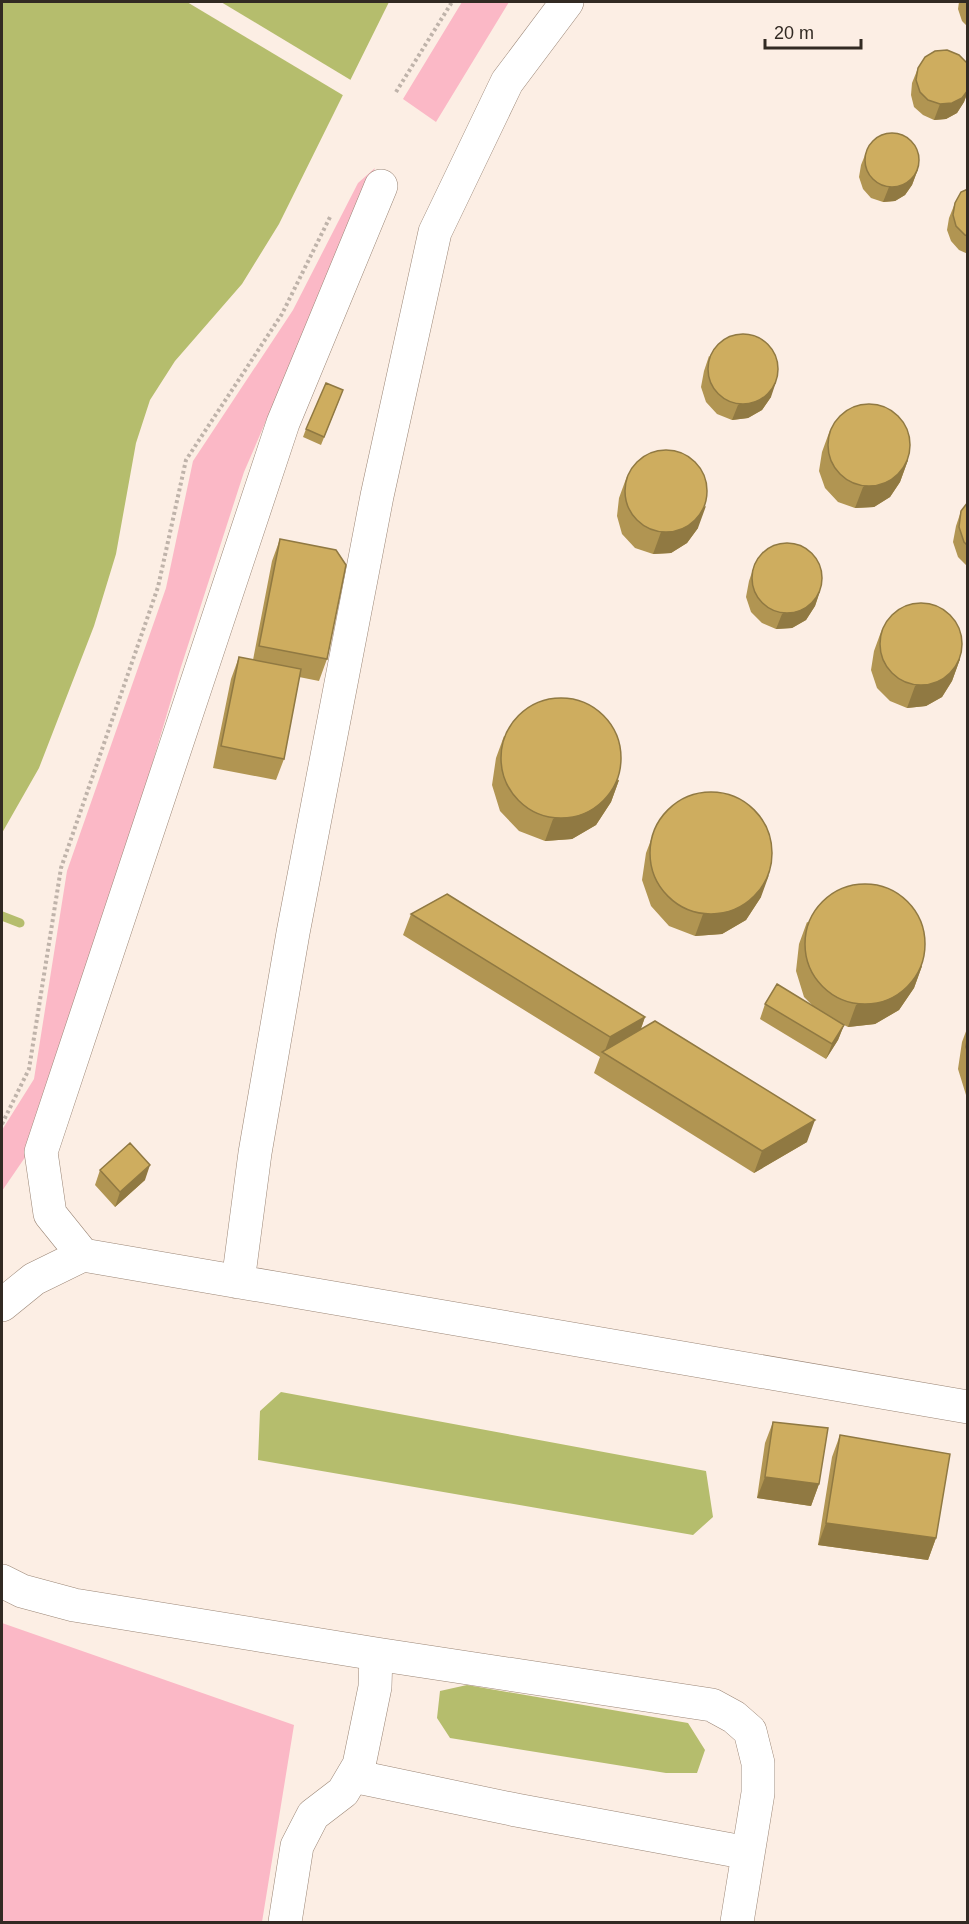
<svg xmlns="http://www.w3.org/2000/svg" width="969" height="1924" viewBox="0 0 969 1924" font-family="Arial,sans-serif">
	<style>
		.green { fill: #fbb8c6 }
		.water { fill: #b5bd6d }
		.pier { fill: #fceee4 }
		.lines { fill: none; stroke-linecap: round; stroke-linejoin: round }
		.stream { stroke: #b5bd6d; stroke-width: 9 }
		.minor-casing { stroke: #9b8676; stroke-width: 34 }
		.path { stroke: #bfb3aa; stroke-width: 4; stroke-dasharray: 3 3; stroke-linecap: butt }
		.minor { stroke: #fff; stroke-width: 33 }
		.wall { fill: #b19552 }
		.shaded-wall { fill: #907942 }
		.building { fill: #cead5f; stroke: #907942; stroke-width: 1.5 }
	</style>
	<rect width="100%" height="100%" fill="#fceee4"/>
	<path class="green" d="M 462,2 L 509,2 L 436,122 L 403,99 Z
		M 375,168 L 244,472 L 180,670 L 118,879 L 28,1153 L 2,1191 L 2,1130 L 34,1079 L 67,871 L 166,588 L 193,461 L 293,310 L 358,183 Z
		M 2,1623 L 294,1725 L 262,1922 L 2,1922 Z"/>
	<path class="water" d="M 2,2 L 389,2 L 279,224 L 242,284 L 175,361 L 150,400 L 136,443 L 116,554 L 94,626 L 39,768 L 2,833 Z
		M 281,1392 L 706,1471 L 713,1517 L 693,1535 L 258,1460 L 260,1411 Z
		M 467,1685 L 688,1723 L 705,1750 L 697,1773 L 666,1773 L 450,1738 L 437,1718 L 440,1691 Z"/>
	<path class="pier" d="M 187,2 L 221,2 L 354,82 L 346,97 Z"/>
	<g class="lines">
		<path class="stream" d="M 2,916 L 20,923"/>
		<g class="minor-casing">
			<path id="minor" d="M 381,186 L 283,423 L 41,1152 L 50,1214 L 83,1255 L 968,1407
				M 238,1282 L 255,1153 L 293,933 L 377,496 L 435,232 L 507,82 L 567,2
				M 2,1305 L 34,1279 L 83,1255
				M 2,1581 L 22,1591 L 74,1605 L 376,1654 L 712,1705 L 734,1717 L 750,1731 L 758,1763 L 758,1793 L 737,1922
				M 353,1776 L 516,1810 L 748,1853
				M 285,1922 L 297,1846 L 313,1815 L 343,1792 L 359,1765 L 375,1687 L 376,1654"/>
		</g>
		<path class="path" d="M 396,92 L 452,2
			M 2,1124 L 29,1069 L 61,868 L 158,587 L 186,460 L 282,314 L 331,215"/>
		<use href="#minor" class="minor"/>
	</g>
	<path class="wall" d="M 959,2 L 968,2 L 968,27 L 962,21 L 958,9 Z
		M 968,65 L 968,92 L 964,102 L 957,113 L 946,119 L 934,120 L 923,115 L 914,107 L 911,95 L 912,83 L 918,68 Z
		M 867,150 L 918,169 L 912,185 L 905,195 L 895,201 L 883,202 L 871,198 L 863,189 L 859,177 L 861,165 Z
		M 968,189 L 968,254 L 959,250 L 951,241 L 947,230 L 949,218 L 955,203 Z
		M 709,356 L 771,397 L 762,410 L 748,418 L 732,420 L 717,414 L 706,402 L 701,387 L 704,371 Z
		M 340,398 L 321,445 L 303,437 L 306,429 Z
		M 830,430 L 908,460 L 900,482 L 890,497 L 874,507 L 855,508 L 838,502 L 825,488 L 819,471 L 822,452 Z
		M 627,476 L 698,528 L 687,543 L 671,553 L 653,554 L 635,548 L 622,534 L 617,516 L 619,498 Z
		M 968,502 L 968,567 L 958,557 L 953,542 L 956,526 L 961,511 Z
		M 280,539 L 327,659 L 319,681 L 299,677 L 284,759 L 276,780 L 213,768 L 231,679 L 239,657 L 253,660 L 272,561 Z
		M 754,566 L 820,591 L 815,606 L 806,620 L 792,628 L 776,629 L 762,623 L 751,612 L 746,597 L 749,581 Z
		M 882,629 L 960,659 L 952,681 L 942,697 L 926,706 L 907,708 L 890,701 L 877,688 L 871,670 L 874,651 Z
		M 504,736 L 619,780 L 611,802 L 596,825 L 572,839 L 545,841 L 519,831 L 500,811 L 492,785 L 496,758 Z
		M 654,832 L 761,897 L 746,920 L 722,934 L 695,936 L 669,926 L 651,906 L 642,880 L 646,853 Z
		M 411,914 L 645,1017 L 641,1029 L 807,1142 L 754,1173 L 594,1073 L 600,1057 L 403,935 Z
		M 807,922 L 922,966 L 914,988 L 899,1010 L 875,1024 L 848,1027 L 844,1025 L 838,1040 L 826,1059 L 760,1019 L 765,1004 L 812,1005 L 804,997 L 796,971 L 799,944 Z
		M 968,1026 L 968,1097 L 966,1095 L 958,1069 L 962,1042 Z
		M 100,1170 L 145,1180 L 115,1207 L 95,1185 Z
		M 773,1422 L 819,1484 L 811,1506 L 757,1498 L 765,1443 Z
		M 840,1435 L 936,1538 L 928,1560 L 818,1545 L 832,1457 Z"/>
	<path class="shaded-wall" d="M 968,90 L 964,102 L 957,113 L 946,119 L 934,120 L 940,104 Z
		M 918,169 L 912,185 L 905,195 L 895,201 L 883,202 L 889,187 Z
		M 776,382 L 771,397 L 762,410 L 748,418 L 732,420 L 738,405 Z
		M 908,460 L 900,482 L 890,497 L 874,507 L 855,508 L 863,487 Z
		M 706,506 L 698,528 L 687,543 L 671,553 L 653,554 L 661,532 Z
		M 820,591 L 815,606 L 806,620 L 792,628 L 776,629 L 782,614 Z
		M 960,659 L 952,681 L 942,697 L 926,706 L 907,708 L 915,686 Z
		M 619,780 L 611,802 L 596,825 L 572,839 L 545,841 L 553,819 Z
		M 769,875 L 761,897 L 746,920 L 722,934 L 695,936 L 703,914 Z
		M 922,966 L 914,988 L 899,1010 L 875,1024 L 848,1027 L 856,1005 Z
		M 645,1017 L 637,1039 L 604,1053 L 610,1037 Z
		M 844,1025 L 838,1040 L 826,1059 L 832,1044 Z
		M 815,1120 L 807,1142 L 754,1173 L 762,1151 Z
		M 150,1165 L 145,1180 L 115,1207 L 120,1192 Z
		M 765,1477 L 819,1484 L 811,1506 L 757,1498 Z
		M 826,1523 L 936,1538 L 928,1560 L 818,1545 Z"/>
	<path class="building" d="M 947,50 L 959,55 L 967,63 L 968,90 L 962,98 L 952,103 L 940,104 L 928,100 L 920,92 L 916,80 L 918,68 L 925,57 L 935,51 Z
		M865 160a27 27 0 1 1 54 0a27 27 0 1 1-54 0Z
		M 968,189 L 968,236 L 965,235 L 956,226 L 953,215 L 955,203 L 961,192 Z
		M708 369a35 35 0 1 1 70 0a35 35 0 1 1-70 0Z
		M 326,383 L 343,390 L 324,437 L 306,429 Z
		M828 445a41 41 0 1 1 82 0a41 41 0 1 1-82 0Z
		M625 491a41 41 0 1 1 82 0a41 41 0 1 1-82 0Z
		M 968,502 L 968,546 L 964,542 L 959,527 L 961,511 Z
		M 280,539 L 336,550 L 346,565 L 327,659 L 259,646 Z
		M752 578a35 35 0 1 1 70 0a35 35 0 1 1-70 0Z
		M880 644a41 41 0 1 1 82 0a41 41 0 1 1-82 0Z
		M 239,657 L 301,669 L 284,759 L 221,746 Z
		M501 758a60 60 0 1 1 120 0a60 60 0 1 1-120 0Z
		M650 853a61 61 0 1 1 122 0a61 61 0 1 1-122 0Z
		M805 944a60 60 0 1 1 120 0a60 60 0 1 1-120 0Z
		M 447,894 L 645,1017 L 610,1037 L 411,914 Z
		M 777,984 L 844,1025 L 832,1044 L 765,1004 Z
		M 655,1021 L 815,1120 L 762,1151 L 602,1052 Z
		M 968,1035 L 968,1053 L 966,1047 Z
		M 130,1143 L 150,1165 L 120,1192 L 100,1170 Z
		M 773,1422 L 828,1428 L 819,1484 L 765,1477 Z
		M 840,1435 L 950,1454 L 936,1538 L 826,1523 Z"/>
	<rect width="969" height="1924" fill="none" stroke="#322a23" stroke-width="6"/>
	<path d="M765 39v9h96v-9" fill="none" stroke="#322a23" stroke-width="3"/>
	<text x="774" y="39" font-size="18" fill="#322a23" stroke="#fceee4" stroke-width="4.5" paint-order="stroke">20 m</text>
</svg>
